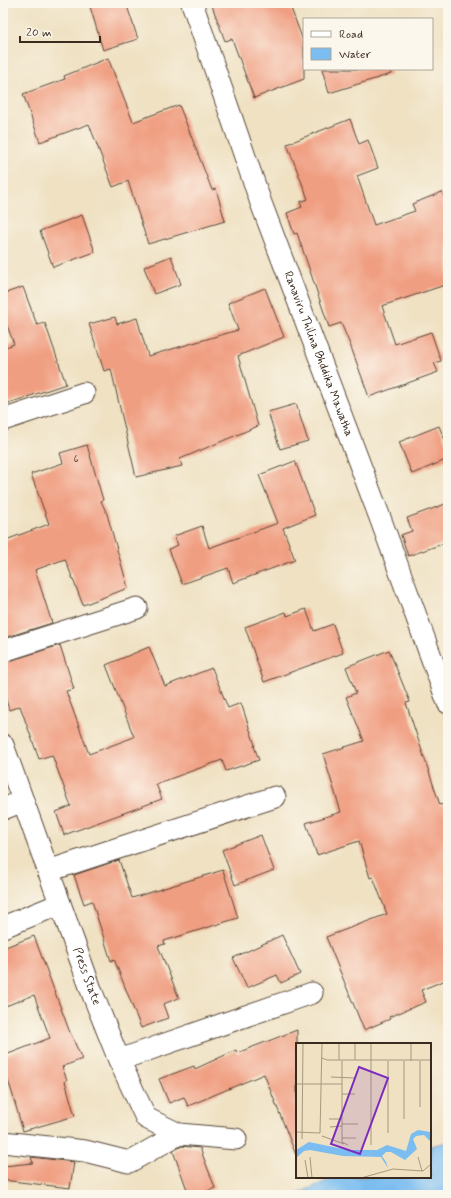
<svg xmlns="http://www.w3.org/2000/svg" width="451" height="1198" viewBox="0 0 451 1198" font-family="Mynerve,sans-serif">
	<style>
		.water { fill: #7bbdf0; stroke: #5b7487 }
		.building { fill: #f09e81 }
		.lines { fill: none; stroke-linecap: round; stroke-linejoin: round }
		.minor-casing { stroke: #564537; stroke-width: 23 }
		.minor { stroke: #fff; stroke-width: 21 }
		.labels { text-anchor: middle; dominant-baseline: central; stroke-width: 4; stroke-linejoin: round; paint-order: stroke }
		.number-label { font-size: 10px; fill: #684737 }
		.street-label { font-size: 12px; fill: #3b2a1e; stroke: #fbf7ec }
		.inset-road { fill: none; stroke: #a79880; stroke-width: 1 }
		.view { fill: #7b2cbf; fill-opacity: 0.15; stroke: #7b2cbf; stroke-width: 2 }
		.inset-edge { fill: none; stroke: #3b2a1e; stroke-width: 2 }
	</style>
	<rect width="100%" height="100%" fill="#fbf7ec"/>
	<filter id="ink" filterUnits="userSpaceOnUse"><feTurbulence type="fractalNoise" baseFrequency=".025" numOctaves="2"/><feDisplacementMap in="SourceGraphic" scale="8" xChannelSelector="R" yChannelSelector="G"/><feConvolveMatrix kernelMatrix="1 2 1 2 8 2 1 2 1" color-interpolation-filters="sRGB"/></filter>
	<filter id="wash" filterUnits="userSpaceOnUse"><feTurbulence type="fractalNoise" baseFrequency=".012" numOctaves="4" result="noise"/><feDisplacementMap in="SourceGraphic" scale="16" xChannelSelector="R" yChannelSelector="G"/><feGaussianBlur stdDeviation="0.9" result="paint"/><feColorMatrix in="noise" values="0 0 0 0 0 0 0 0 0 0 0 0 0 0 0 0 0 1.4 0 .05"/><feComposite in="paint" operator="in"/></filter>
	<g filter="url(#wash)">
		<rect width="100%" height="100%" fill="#efe1c2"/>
		<path class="water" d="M 448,1142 L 448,1195 L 294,1195 L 336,1177 L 430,1177 L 430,1146 Z"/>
		<g id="blocks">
			<path class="building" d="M 89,3 L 126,3 L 138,39 L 103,50 Z
				M 211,3 L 289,3 L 304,43 L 304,79 L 254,98 L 232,39 L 225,41 Z
				M 108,58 L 133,122 L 179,105 L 212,190 L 216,189 L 225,221 L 148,244 L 128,181 L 113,187 L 89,124 L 40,142 L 23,94 L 65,79 L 64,76 Z
				M 322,69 L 390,69 L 391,74 L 329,93 Z
				M 350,119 L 359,144 L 368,140 L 378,168 L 357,176 L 374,225 L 415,211 L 412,204 L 442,192 L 448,206 L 448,284 L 382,306 L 395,344 L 431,332 L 441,361 L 434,363 L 438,372 L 369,397 L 351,347 L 341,323 L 329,327 L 297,233 L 294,234 L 287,213 L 302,207 L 300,202 L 308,199 L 287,144 Z
				M 82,215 L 95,252 L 53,267 L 40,231 Z
				M 171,256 L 181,284 L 154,294 L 144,267 Z
				M 23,287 L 37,325 L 45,323 L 66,384 L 3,405 L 3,348 L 14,344 L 3,315 L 3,294 Z
				M 265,288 L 284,337 L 238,356 L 258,426 L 180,459 L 182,466 L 136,477 L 111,369 L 104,371 L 89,324 L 115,317 L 117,324 L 137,318 L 148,356 L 238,330 L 228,303 Z
				M 296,404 L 308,441 L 280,449 L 268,412 Z
				M 439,426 L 448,448 L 448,459 L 412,474 L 399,442 Z
				M 87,445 L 103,500 L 101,501 L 107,514 L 128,588 L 83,605 L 65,559 L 35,570 L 52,623 L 7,637 L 3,627 L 3,541 L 49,524 L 31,474 L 63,463 L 60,453 Z
				M 295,461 L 315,515 L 283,528 L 295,560 L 233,583 L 228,568 L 182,584 L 169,549 L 178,545 L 174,536 L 202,526 L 209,548 L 278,523 L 259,475 Z
				M 448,503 L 448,542 L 408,556 L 401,535 L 412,531 L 407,518 Z
				M 306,609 L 314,631 L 333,624 L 343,653 L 264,682 L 245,627 L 286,612 L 287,616 Z
				M 60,645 L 74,689 L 66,691 L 89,754 L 134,737 L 106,665 L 149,647 L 165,686 L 212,668 L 228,708 L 241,703 L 255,745 L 254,746 L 259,760 L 226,771 L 222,760 L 156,784 L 162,799 L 64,835 L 56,812 L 71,806 L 52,755 L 39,759 L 20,706 L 9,710 L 3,689 L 3,663 Z
				M 389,650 L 410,702 L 406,703 L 440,805 L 448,803 L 448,979 L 421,990 L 426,1002 L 389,1017 L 390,1019 L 364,1030 L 326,937 L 387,914 L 373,877 L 370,878 L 359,841 L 317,855 L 306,823 L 341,812 L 323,754 L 364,741 L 346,697 L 356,693 L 346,667 Z
				M 261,835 L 274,870 L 235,885 L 222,850 Z
				M 119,860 L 132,898 L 223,870 L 238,918 L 164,941 L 165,944 L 158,946 L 179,998 L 163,1004 L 168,1018 L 141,1028 L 114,959 L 111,961 L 92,901 L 84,904 L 74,875 Z
				M 282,935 L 300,974 L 281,983 L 277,975 L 247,988 L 233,958 Z
				M 34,936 L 69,1030 L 82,1059 L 62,1067 L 67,1080 L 65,1081 L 75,1116 L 23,1131 L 11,1089 L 3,1068 L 3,1056 L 50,1038 L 34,995 L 3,1007 L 3,948 Z
				M 297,1030 L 297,1155 L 296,1155 L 264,1074 L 188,1106 L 184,1097 L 169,1103 L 159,1079 L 194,1066 L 195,1069 L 236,1050 L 237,1053 Z
				M 182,1146 L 200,1148 L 215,1188 L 197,1195 L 189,1195 L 173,1151 Z
				M 31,1157 L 74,1162 L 70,1188 L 3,1180 L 3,1166 L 33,1163 Z"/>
		</g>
	</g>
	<g filter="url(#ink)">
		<use href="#blocks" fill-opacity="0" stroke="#564537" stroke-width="1"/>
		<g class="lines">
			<g class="minor-casing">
				<g id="minor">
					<path id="s1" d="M 192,3 L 261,203 L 379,515 L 448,703"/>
					<path d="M 3,420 L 84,393"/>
					<path d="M 3,651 L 137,608"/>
					<path id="s2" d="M 3,745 L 93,995 L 119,1060 L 146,1118 L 179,1134 L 236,1139"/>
					<path d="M 3,809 L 23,801"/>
					<path d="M 48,871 L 275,797"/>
					<path d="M 3,927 L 60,904"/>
					<path d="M 119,1060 L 312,993"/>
					<path d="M 3,1142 L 85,1151 L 129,1162 L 179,1134"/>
				</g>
			</g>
			<use href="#minor" class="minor"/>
		</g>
	</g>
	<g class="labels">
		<g class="number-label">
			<text x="76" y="459">6</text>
		</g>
		<g class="street-label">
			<text stroke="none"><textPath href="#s1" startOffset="373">Ranaviru Thilina Bhddika Mawatha</textPath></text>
			<text stroke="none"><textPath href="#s2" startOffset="246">Press State</textPath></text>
		</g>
	</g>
	<g transform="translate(296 1043)">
		<rect width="135" height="135" fill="#efe1c2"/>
		<path d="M 122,87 L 134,89 L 135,99 L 128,92 L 120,93 L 117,96 L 121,106 L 109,117 L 95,109 L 90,109 L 86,113 L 90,119 L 92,125 L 85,114 L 47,113 L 14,107 L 8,108 L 0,115 L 0,107 L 13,99 L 52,107 L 81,107 L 91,102 L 110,108 L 115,91 Z" fill="#7bbdf0"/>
		<path class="inset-road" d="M 26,15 L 31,17 L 135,17M 43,17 L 43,0M 59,17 L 59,0M 46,18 L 46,99 L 52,102M 92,18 L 92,90M 108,18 L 108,76M 115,18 L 115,0M 124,18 L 124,64M 35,34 L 59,35M 0,41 L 46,41M 46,51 L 59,51M 33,76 L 46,76M 46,81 L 62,81M 34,84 L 46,83M 0,89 L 24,90 L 26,0M 26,93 L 48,101M 46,95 L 60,95M 6,96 L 7,0M 75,102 L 75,0M 14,114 L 16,135M 122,114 L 126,128M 9,117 L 12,135M 65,135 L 97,126 L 127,128 L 135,121"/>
		<path class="view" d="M 63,24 L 92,35 L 64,111 L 35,101 Z"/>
		<rect width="135" height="135" class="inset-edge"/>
	</g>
	<rect width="451" height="1198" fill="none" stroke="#fbf7ec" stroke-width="16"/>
	<rect x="303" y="18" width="130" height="52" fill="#fbf7ec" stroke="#aea59a"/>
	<rect x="311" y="31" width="20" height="6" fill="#ffffff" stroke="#aea59a"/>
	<text x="339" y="38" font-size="12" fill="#3b2a1e">Road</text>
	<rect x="311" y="48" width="20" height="12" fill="#7bbdf0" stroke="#aea59a"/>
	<text x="339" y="58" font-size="12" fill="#3b2a1e">Water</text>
	<path d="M20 36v6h80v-6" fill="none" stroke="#3b2a1e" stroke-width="2"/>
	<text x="26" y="36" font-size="12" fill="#3b2a1e" stroke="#fbf7ec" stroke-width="3" paint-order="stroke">20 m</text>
</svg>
